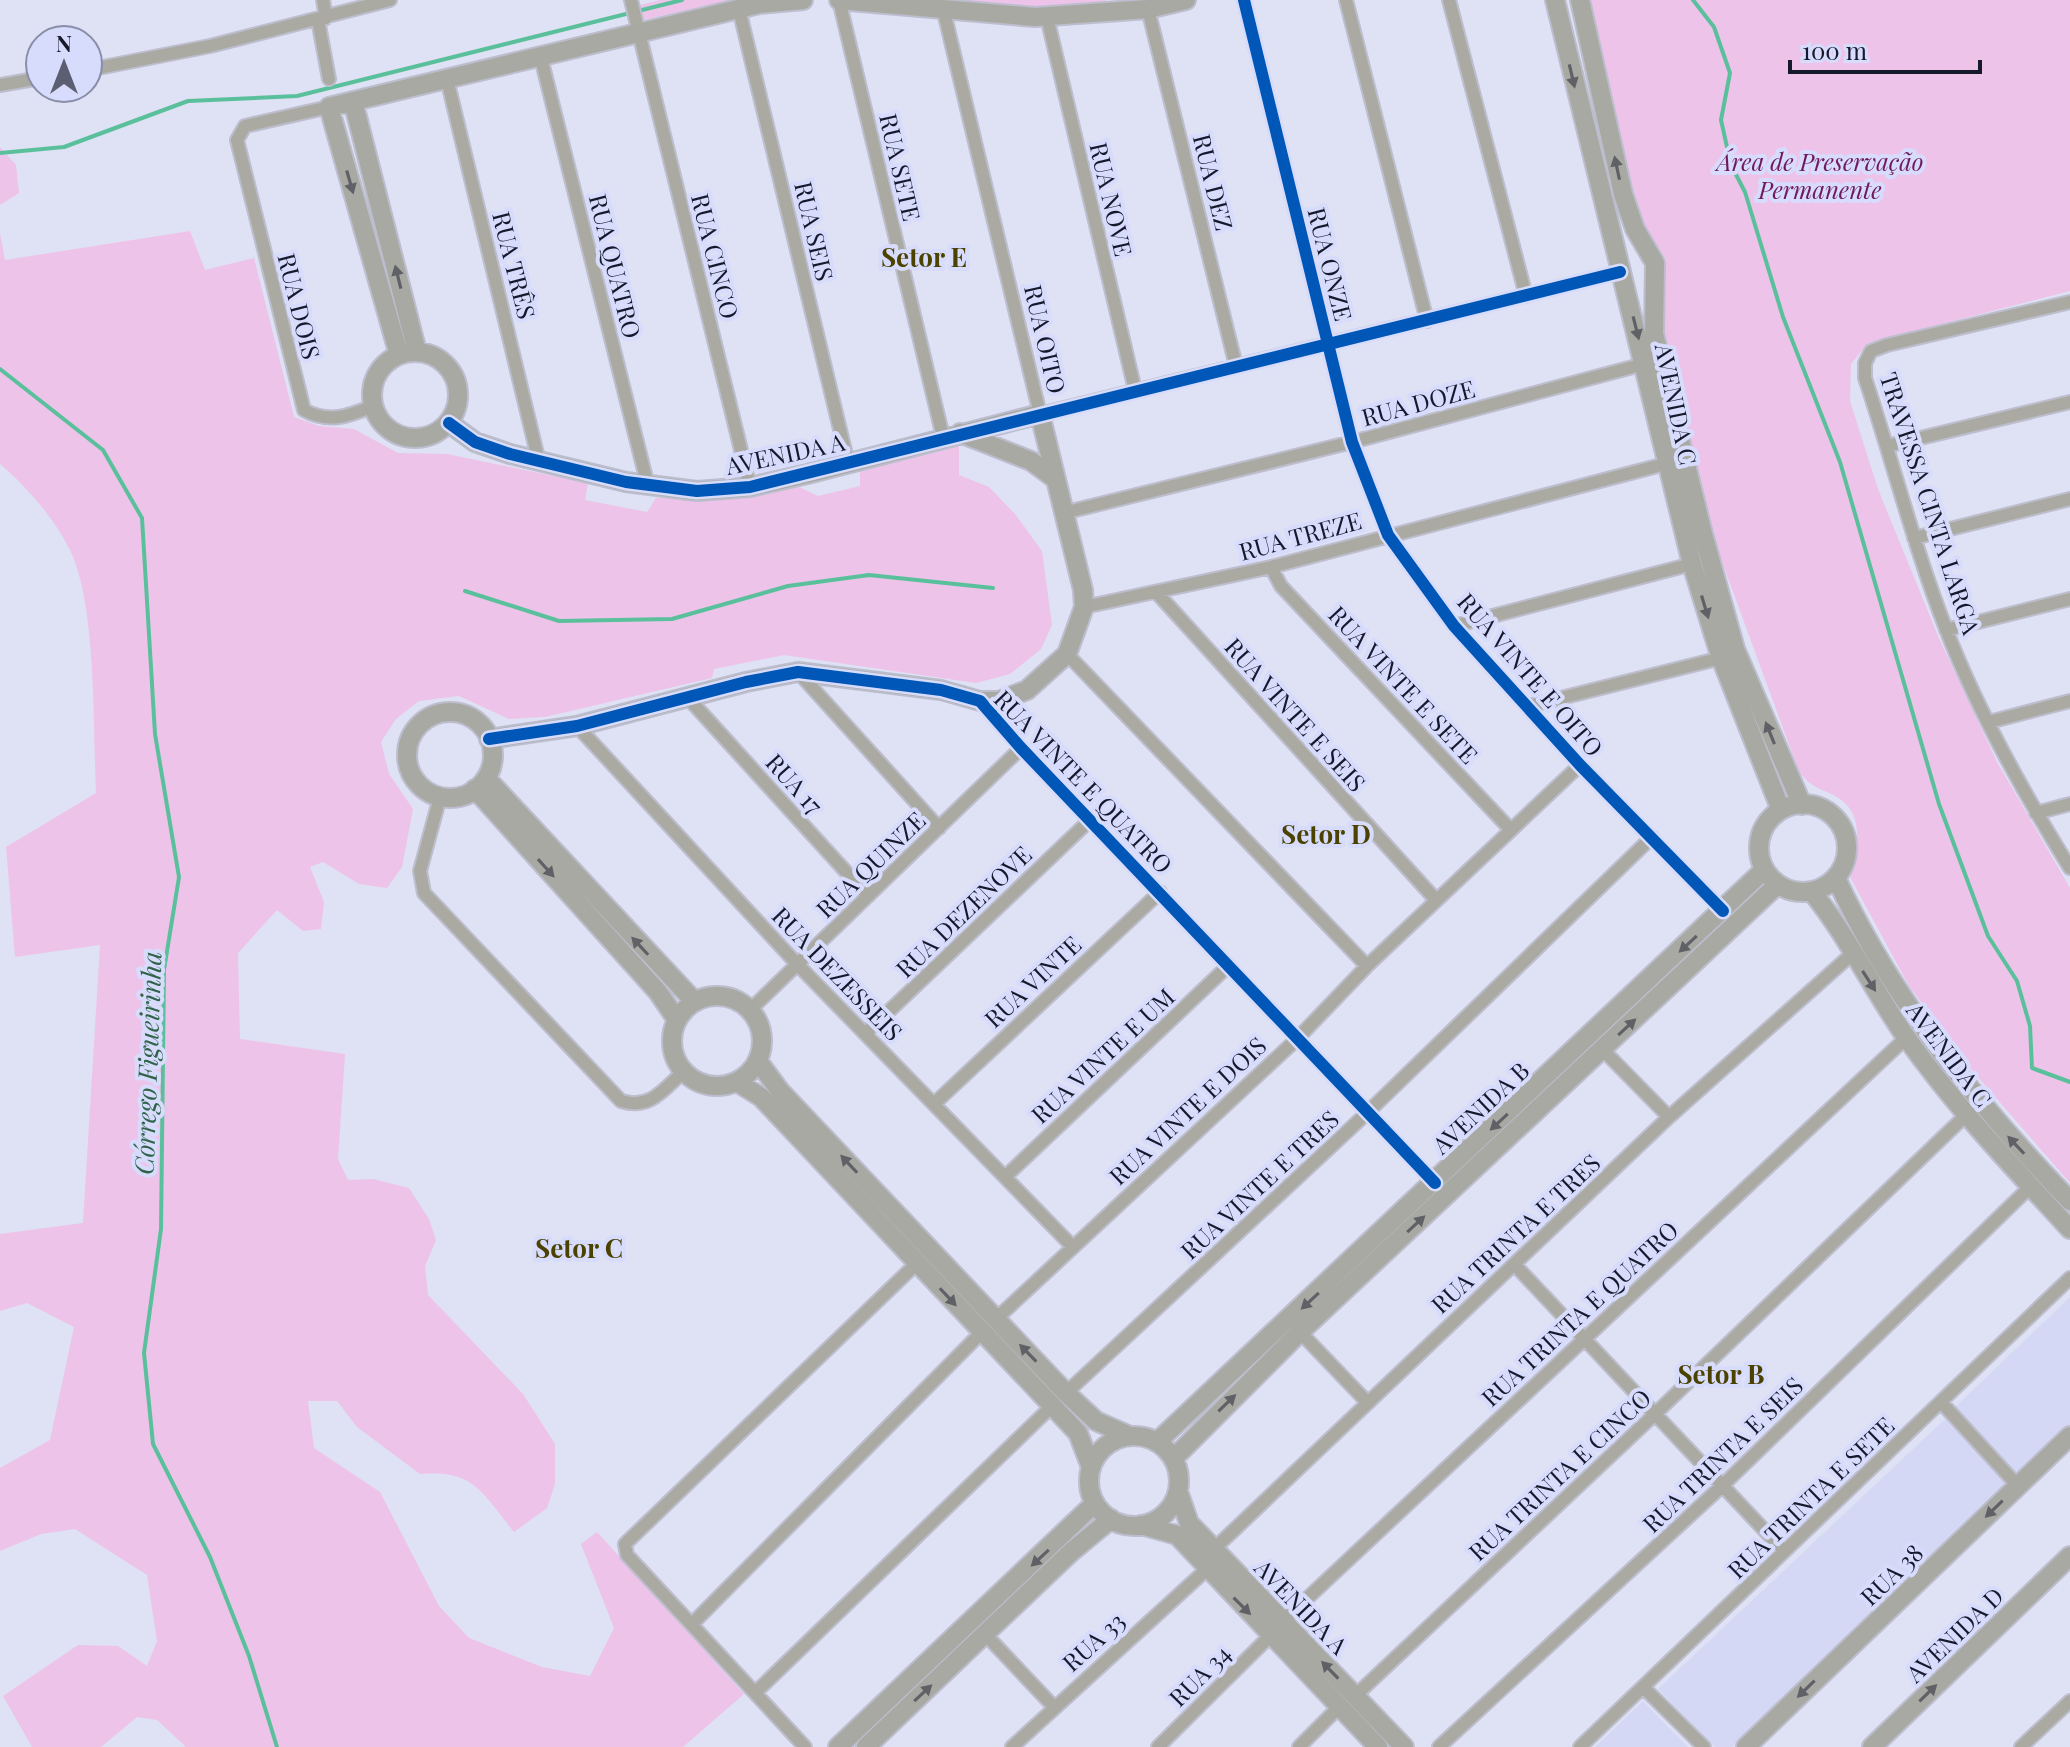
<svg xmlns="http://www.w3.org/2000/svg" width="2070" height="1747" viewBox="0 0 2070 1747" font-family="'Playfair Display',serif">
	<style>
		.built { fill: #d4d8f4 }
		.green { fill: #eec3e9 }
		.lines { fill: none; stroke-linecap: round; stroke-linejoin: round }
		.stream { stroke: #5ac09c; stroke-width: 4 }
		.street-casing { stroke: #bcbece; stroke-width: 16 }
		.secondary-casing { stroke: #bcbece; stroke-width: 22 }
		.street { stroke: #abaaa2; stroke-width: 12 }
		.secondary { stroke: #a9a9a3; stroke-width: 18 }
		.cycleway-casing { stroke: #d7dbfc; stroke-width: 17 }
		.cycleway { stroke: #0057b8; stroke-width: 12 }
		.oneway { fill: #606067 }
		.labels { text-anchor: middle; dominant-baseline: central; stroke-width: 8; stroke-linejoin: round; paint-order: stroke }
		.park-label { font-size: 24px; font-style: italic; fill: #70185a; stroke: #d7dbfc }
		.street-label { font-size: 24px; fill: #16182b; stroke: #d7dbfc }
		.neighbourhood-label { font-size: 26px; font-weight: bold; fill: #4c4200; stroke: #d7dbfc }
		.water-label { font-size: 26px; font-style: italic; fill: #306349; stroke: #d7dbfc }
	</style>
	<rect width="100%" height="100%" fill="#dfe1f4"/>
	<path class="built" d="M 2070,1297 L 2070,1426 L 2018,1476 L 1953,1409 Z
		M 1945,1419 L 2010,1486 L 1732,1747 L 1715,1747 L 1658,1689 Z
		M 1643,1701 L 1688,1747 L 1595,1747 Z"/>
	<path class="green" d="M 660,0 L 732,0 L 643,20 L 640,5 Z
		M 953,0 L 1106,0 L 1107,7 L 1046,10 Z
		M 1591,0 L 2070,0 L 2070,291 L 1868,343 L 1851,364 L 1850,401 L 1878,489 L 1938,636 L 1997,762 L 2070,888 L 2070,1183 L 1970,1068 L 1909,986 L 1850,877 C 1857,849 1867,813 1835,796 C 1819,788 1811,787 1799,772 L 1710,529 L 1661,321 L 1666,259 L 1638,217 Z
		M 0,147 L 16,165 L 19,193 L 0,205 Z
		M 190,231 L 205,270 L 254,258 L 294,417 L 319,426 L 354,429 L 398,453 L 447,454 L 588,483 L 585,500 L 647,512 L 656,498 L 742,497 L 797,486 L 818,496 L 860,486 L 860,471 L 959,442 L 959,475 L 989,487 L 1015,514 L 1042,551 L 1052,625 L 1041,649 L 1010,674 L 976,683 L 784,655 L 714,669 L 712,678 L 545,717 L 509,719 L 459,696 L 419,701 L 396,719 L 381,742 L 389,774 L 413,809 L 402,867 L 387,888 L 359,884 L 323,862 L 310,867 L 324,902 L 321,929 L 303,931 L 277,910 L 238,953 L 240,1039 L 345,1054 L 338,1159 L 348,1180 L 373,1179 L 409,1188 L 429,1219 L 436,1240 L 425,1266 L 428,1295 L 523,1394 L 555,1444 L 555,1484 L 547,1508 L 514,1532 C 483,1494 474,1469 420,1474 L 357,1427 L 337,1401 L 308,1401 L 314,1448 L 380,1492 L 439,1606 L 469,1638 L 542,1667 L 590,1676 L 614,1628 L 581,1544 L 597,1532 L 744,1694 L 683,1747 L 186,1747 L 157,1720 L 137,1717 L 101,1747 L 32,1747 L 3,1696 L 78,1645 L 118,1646 L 147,1666 L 157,1641 L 147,1575 L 75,1529 L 41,1534 L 0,1551 L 0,1468 L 50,1440 L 74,1327 L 27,1303 L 0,1311 L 0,1234 L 83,1223 L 100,945 L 15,957 L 6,847 L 96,793 C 93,728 97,606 70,550 C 54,518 27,487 0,464 L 0,233 L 5,260 Z"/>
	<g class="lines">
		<path class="stream" d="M 1693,0 L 1714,27 L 1730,73 L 1721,120 L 1731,165 L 1745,192 L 1783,317 L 1840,462 L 1939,804 L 1988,936 L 2017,981 L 2030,1026 L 2032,1068 L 2070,1082
			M 0,153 L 64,147 L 188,101 L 297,96 L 682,0
			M 0,369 L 103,450 L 142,518 L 155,734 L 179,877 L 164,970 L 161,1229 L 144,1353 L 153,1444 L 210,1557 L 249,1656 L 277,1747
			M 465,591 L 559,621 L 672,619 L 788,586 L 869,575 L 993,588"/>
		<g class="street-casing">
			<path id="street" d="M 323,0 L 326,18
				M 631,0 L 750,487
				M 839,0 L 943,437
				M 1244,0 L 1352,442 L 1388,535 L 1454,626 L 1580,765 L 1723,911
				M 1346,0 L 1427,321
				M 1449,0 L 1526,296
				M 943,8 L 1040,414 L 1620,272
				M 739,9 L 848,463
				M 1148,9 L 1236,366
				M 1047,17 L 1135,390
				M 318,20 L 329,79
				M 541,58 L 648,486
				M 88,70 L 210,46 L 390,0
				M 447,79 L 539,462
				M 0,85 L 40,78
				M 329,107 L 245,126 L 237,140 L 304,410 C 329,424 349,416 373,406
				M 2070,302 L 1887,345 L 1871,351 L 1865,363 L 1865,378 C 1893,462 1914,547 1946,629 C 1978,712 2023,792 2070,868
				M 1887,446 L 2070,402
				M 1063,513 L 1352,442 L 1644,364
				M 1914,538 L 2070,499
				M 1271,567 L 1281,586 L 1510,829
				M 1157,593 L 1436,900
				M 1084,607 L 1271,567 L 1665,464
				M 1454,626 L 1692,564
				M 1946,630 L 2070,599
				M 1067,654 L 1367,966
				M 798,672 L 939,828
				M 689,699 L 868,896
				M 980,701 L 1021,748 L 1435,1183
				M 1529,706 L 1721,658
				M 1989,722 L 2070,701
				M 577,726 L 798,965 L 1072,1246
				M 440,797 L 420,871 L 424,893 L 621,1101 C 650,1110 663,1090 683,1072
				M 2036,813 L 2070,804
				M 750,1010 L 1021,748
				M 866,1033 L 1090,820
				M 1603,1050 L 1669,1117
				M 935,1103 L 1160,892
				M 1006,1176 L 1228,966
				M 1514,1264 L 1784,1551
				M 996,1319 L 1298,1038 L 1367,966 L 1580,765
				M 1300,1332 L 1368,1403
				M 1066,1393 L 1367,1113 L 1652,837
				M 1941,1402 L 2018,1486
				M 1214,1549 L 1669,1117 L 1852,954
				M 1283,1621 L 1907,1037
				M 692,1624 L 981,1333
				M 985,1634 L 1053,1706
				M 1643,1687 L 1704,1747
				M 755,1693 L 1052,1406
				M 1355,1696 L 1656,1413 L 1965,1116
				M 805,1747 L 627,1555 L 625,1544 L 916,1264
				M 1012,1747 L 1206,1570
				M 1158,1747 L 1271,1635
				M 1299,1747 L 1340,1706
				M 1439,1747 L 1723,1485 L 2031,1186
				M 1580,1747 L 2070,1278
				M 2021,1747 L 2070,1701"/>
		</g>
		<g class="secondary-casing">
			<path id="secondary" d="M 839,0 L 1035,17 L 1148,9 L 1186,0
				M 1555,0 L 1692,564 L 1721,658 L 1781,810
				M 1580,0 L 1623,194 L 1635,229 L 1655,263 L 1654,334 L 1703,534 L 1735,649 L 1802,805
				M 353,101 L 417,352
				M372 395a43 43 0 1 1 86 0a43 43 0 1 1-86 0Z
				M 399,355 L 329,107 L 759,4 L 803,0
				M 449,423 L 475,442 L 510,454 L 626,482 L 697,491 L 750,487 L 807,474 L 1040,414 L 1083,590 L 1084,607 L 1067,654 L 1027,690 L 999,701 L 980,701 L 941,690 L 798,672 L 746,682 L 577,726 L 489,739
				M 960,433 L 1031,461 L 1054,478
				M407 755a43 43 0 1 1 86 0a43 43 0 1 1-86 0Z
				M 486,778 L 695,1002
				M 475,789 L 658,992 L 677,1020
				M1759 848a44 44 0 1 1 88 0a44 44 0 1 1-88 0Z
				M 1836,878 C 1892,1000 1978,1105 2070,1201
				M 1812,892 C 1848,936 1873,990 1906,1037 C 1955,1106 2012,1166 2070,1229
				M672 1041a45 45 0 1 1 90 0a45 45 0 1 1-90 0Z
				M 758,1061 L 780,1091 L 1066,1393 L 1096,1421 L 1130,1436
				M 737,1082 L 761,1097 L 1078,1433 L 1091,1467
				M1089 1481a45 45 0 1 1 90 0a45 45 0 1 1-90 0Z
				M 1157,1442 L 1764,870
				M 1173,1459 L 1300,1332 L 1777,885
				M 1178,1491 L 1189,1523 L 1404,1747
				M 1141,1525 L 1177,1535 L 1378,1747
				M 838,1747 L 1095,1503
				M 866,1747 L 1071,1552 L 1111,1519
				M 1746,1747 L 2070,1436
				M 1872,1747 L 2070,1556"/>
		</g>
		<use href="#street" class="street"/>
		<use href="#secondary" class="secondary"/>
		<g class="cycleway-casing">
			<path id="cycleway" d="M 1244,0 L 1352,442 L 1388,535 L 1454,626 L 1580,765 L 1723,911
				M 449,423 L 475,442 L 510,454 L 626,482 L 697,491 L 750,487 L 1620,272
				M 489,739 L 577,726 L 746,682 L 798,672 L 941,690 L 980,701 L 1021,748 L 1435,1183"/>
		</g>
		<use href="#cycleway" class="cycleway"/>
	</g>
	<defs><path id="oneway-solid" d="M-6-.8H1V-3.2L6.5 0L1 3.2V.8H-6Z" transform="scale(2)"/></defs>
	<g class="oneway">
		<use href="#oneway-solid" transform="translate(1572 76) rotate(77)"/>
		<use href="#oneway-solid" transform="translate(1617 168) rotate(-102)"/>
		<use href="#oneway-solid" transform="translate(350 182) rotate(74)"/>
		<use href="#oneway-solid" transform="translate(398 277) rotate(-104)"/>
		<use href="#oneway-solid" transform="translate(1636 328) rotate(76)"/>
		<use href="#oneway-solid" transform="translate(1705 607) rotate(73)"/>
		<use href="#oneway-solid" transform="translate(1770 733) rotate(-112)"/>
		<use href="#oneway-solid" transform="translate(546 868) rotate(48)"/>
		<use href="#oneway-solid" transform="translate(1688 944) rotate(137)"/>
		<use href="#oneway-solid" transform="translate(640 946) rotate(-133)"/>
		<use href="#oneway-solid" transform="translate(1869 981) rotate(57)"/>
		<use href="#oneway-solid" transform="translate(1627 1027) rotate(-43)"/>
		<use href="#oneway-solid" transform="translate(1499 1122) rotate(137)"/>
		<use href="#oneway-solid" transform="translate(2016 1145) rotate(-133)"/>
		<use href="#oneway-solid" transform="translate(849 1164) rotate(-133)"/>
		<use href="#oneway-solid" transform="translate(1416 1224) rotate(-43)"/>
		<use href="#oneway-solid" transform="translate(948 1297) rotate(47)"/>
		<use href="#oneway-solid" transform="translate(1310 1301) rotate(137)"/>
		<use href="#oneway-solid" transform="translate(1028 1353) rotate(-134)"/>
		<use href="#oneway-solid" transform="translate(1227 1403) rotate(-44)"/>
		<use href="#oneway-solid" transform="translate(1994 1509) rotate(136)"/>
		<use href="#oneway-solid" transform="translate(1040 1558) rotate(137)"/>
		<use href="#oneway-solid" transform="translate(1242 1606) rotate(45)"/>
		<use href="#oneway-solid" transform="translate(1330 1670) rotate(-134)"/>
		<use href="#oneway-solid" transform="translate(1806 1689) rotate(136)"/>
		<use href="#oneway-solid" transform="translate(923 1693) rotate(-43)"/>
		<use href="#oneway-solid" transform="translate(1928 1693) rotate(-44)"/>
	</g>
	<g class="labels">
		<g class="park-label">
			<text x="1820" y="161">Área de Preservação<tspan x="1820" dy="28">Permanente</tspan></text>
		</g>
		<g class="street-label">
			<text transform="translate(901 167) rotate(77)">RUA SETE</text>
			<text transform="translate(1214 182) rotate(76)">RUA DEZ</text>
			<text transform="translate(1112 199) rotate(77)">RUA NOVE</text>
			<text transform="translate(815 231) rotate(77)">RUA SEIS</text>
			<text transform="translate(716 256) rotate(76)">RUA CINCO</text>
			<text transform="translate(1331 264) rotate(76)">RUA ONZE</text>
			<text transform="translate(515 265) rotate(76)">RUA TRÊS</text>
			<text transform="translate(616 266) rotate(76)">RUA QUATRO</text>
			<text transform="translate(300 306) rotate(76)">RUA DOIS</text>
			<text transform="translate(1046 339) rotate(77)">RUA OITO</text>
			<text transform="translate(1418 402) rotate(-15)">RUA DOZE</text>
			<text transform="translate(1677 404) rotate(78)">AVENIDA C</text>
			<text transform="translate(785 453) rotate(-12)">AVENIDA A</text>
			<text transform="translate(1931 503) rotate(72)">TRAVESSA CINTA LARGA</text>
			<text transform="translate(1300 535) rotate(-15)">RUA TREZE</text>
			<text transform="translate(1531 674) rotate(49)">RUA VINTE E OITO</text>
			<text transform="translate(1404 684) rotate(47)">RUA VINTE E SETE</text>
			<text transform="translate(1296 714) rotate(48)">RUA VINTE E SEIS</text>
			<text transform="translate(1084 781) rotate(46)">RUA VINTE E QUATRO</text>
			<text transform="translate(795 783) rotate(48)">RUA 17</text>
			<text transform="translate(870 864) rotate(-44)">RUA QUINZE</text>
			<text transform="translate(963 911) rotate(-44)">RUA DEZENOVE</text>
			<text transform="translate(838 973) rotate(46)">RUA DEZESSEIS</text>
			<text transform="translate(1032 981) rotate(-43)">RUA VINTE</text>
			<text transform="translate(1950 1054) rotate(53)">AVENIDA C</text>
			<text transform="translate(1102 1055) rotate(-43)">RUA VINTE E UM</text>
			<text transform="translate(1480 1107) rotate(-43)">AVENIDA B</text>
			<text transform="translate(1187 1110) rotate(-43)">RUA VINTE E DOIS</text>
			<text transform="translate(1259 1184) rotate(-43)">RUA VINTE E TRES</text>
			<text transform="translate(1515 1233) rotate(-43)">RUA TRINTA E TRES</text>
			<text transform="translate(1579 1313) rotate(-43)">RUA TRINTA E QUATRO</text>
			<text transform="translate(1722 1454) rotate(-44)">RUA TRINTA E SEIS</text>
			<text transform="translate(1559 1474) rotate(-43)">RUA TRINTA E CINCO</text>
			<text transform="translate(1810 1497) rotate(-44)">RUA TRINTA E SETE</text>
			<text transform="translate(1891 1574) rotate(-44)">RUA 38</text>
			<text transform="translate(1302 1606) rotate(46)">AVENIDA A</text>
			<text transform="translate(1954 1634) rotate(-44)">AVENIDA D</text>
			<text transform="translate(1093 1641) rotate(-42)">RUA 33</text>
			<text transform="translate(1199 1675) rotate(-45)">RUA 34</text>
		</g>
		<g class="neighbourhood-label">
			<text x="924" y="256">Setor E</text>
			<text x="1326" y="833">Setor D</text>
			<text x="579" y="1247">Setor C</text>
			<text x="1721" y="1373">Setor B</text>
		</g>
		<g class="water-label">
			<text transform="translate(147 1063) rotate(-88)">Córrego Figueirinha</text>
		</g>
	</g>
	<g transform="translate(64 64)"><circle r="38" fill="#d7dbfc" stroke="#8a8da8" stroke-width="2"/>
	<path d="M0-6L14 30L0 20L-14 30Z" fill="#5c5e71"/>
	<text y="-12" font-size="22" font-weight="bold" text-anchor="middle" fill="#16182b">N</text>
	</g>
	<path d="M1790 60v12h190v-12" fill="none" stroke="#16182b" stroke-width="4"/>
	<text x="1802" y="60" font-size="24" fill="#16182b" stroke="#d7dbfc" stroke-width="6" paint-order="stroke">100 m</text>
</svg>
